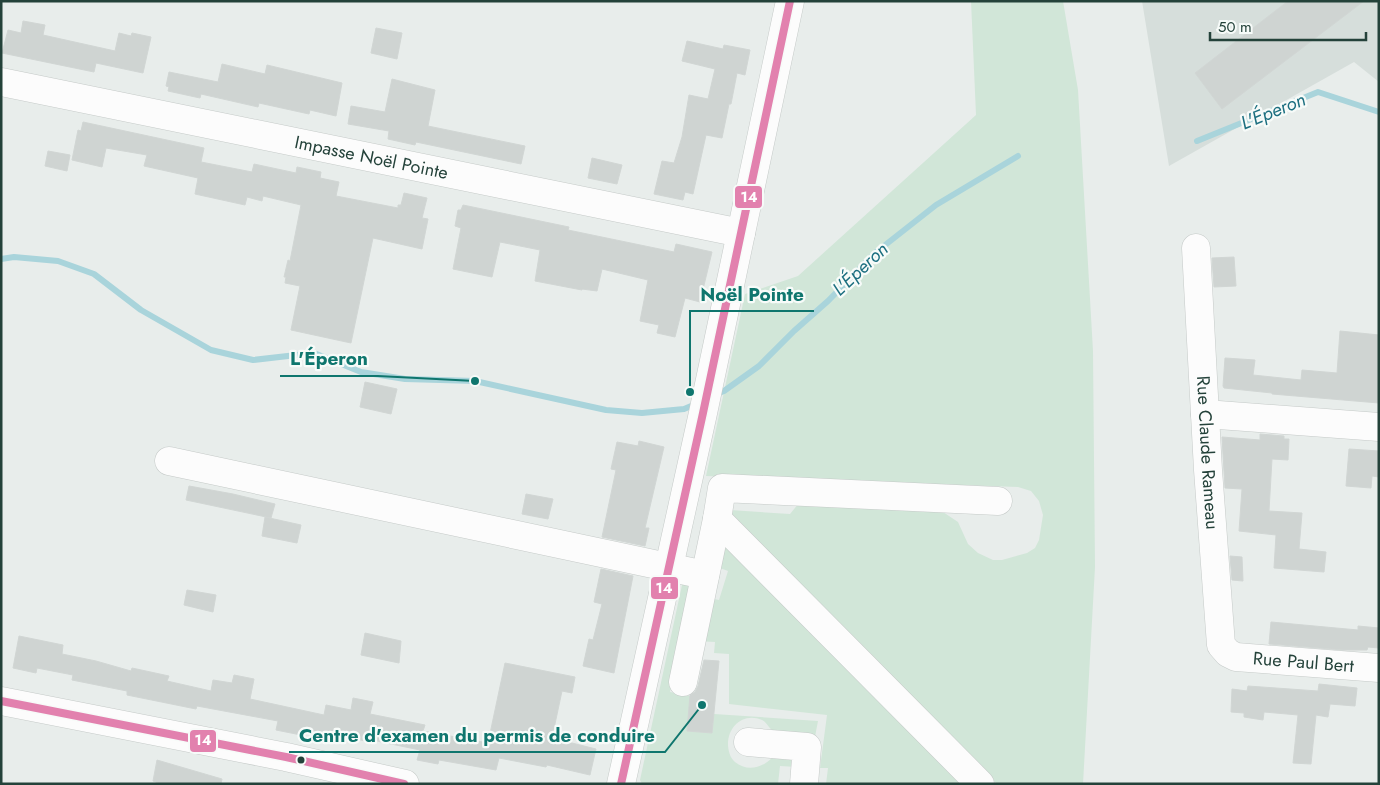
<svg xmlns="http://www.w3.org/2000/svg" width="1380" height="785" viewBox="0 0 1380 785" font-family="Jost,sans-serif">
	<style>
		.built { fill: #d6dedb }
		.green { fill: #d1e6d8 }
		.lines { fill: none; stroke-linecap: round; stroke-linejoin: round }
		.stream { stroke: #a9d4db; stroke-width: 6 }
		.building { fill: #cfd4d2; stroke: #d1d6d4 }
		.minor-casing { stroke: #c5cac8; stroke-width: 29 }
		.minor { stroke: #fcfcfc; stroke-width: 28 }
		.bus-1-casing { stroke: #f7fbf9; stroke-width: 11 }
		.bus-1 { stroke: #e281ae; stroke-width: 8 }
		.bus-dot { fill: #24423a; stroke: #f7fbf9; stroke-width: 2 }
		.labels { text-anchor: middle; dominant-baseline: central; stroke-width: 4.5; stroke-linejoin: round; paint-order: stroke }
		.street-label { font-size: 18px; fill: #24423a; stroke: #f7fbf9 }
		.water-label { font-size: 19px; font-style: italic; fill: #1c6f80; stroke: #f7fbf9 }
		.leader { fill: none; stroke: #0f766e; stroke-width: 2 }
		.callout-dot { fill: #0f766e; stroke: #f7fbf9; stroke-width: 2 }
		.callout-label { font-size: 19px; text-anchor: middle; font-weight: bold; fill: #0f766e; stroke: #f7fbf9; stroke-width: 4.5; stroke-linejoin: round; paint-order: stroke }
		.line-badge { stroke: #f7fbf9; stroke-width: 2 }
		.badge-label { font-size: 14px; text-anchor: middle; font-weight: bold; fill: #fff }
	</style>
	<rect width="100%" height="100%" fill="#e8edeb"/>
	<path class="built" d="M 1142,1 L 1379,1 L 1379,82 L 1354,62 L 1169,166 Z"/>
	<path class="green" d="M 971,1 L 1063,1 L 1078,90 L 1093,351 L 1095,567 L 1083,784 L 997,784 L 734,521 L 730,510 L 790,514 L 799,503 L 937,508 L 958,522 L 968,544 L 978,553 L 993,560 L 1002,560 L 1027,553 L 1035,548 L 1039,540 L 1043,515 L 1039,501 L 1031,491 L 1018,487 L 706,476 L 745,294 L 798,276 L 976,115 Z
		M 716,537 L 968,784 L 826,784 L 828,768 L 820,768 L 827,715 L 729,704 L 729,654 L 714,653 L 715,642 L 696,641 L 705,597 L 719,600 L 728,571 L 712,565 Z
		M 682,585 L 691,585 L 670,692 L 690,696 L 687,731 L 712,733 L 714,714 L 818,721 L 814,742 C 802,739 789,737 776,733 C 770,731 768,723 762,720 C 744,712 728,726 728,744 C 728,750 730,758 735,762 C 748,773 766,767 775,754 L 798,755 L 797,767 L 780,766 L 778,784 L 642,784 L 640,780 Z"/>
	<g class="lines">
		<path class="stream" d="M 1197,141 L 1318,92 L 1379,112
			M 1,259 L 14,257 L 58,261 L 94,274 L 141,310 L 211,350 L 253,360 L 314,353 L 361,372 L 405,379 L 475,381 L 606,410 L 642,413 L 684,409 L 696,404
			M 714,395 L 724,391 L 759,366 L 794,331 L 828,301 L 875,253 L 936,205 L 1018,156"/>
	</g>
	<path class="building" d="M 1288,1 L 1364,1 L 1222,109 L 1195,73 Z
		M 23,21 L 45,25 L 43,35 L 115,51 L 119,33 L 131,36 L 132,33 L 151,37 L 143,73 L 96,63 L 94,72 L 2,53 L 8,30 L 21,33 Z
		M 376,28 L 402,33 L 397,59 L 371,53 Z
		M 687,41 L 723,49 L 724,45 L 750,50 L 745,75 L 737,73 L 731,104 L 729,104 L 722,138 L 706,135 L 693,194 L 685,192 L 683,200 L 654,194 L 662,161 L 674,163 L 682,137 L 689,95 L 708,99 L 715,69 L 682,61 Z
		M 222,64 L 265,74 L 267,65 L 342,83 L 336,116 L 310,110 L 309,114 L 259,103 L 258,107 L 201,94 L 200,98 L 168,91 L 169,87 L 166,86 L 169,72 L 218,82 Z
		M 392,79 L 435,90 L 428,126 L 525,146 L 521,164 L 416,142 L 415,145 L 388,139 L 389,131 L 348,124 L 351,106 L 385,112 Z
		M 83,122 L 204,148 L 201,162 L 252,172 L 254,164 L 296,173 L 297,167 L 321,172 L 320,178 L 339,182 L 336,196 L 398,208 L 398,205 L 401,205 L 404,193 L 427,198 L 422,218 L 428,219 L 422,249 L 373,238 L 351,343 L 291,330 L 300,286 L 285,283 L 286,277 L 284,277 L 288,260 L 290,261 L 301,205 L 263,196 L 262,201 L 247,197 L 245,205 L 195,194 L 198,178 L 144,166 L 147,155 L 106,148 L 102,167 L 72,160 L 78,130 L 81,131 Z
		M 48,151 L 70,155 L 67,171 L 45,166 Z
		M 592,158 L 622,165 L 617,184 L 588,178 Z
		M 463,205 L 569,227 L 568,230 L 674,252 L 676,244 L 712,252 L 700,302 L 685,298 L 675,337 L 657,333 L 659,325 L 640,321 L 648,280 L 602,269 L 597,291 L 582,289 L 582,290 L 535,281 L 540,250 L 500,242 L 492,277 L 453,269 L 461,228 L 455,226 L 458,210 L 461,210 Z
		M 1234,257 L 1236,286 L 1214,287 L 1212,258 Z
		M 1340,331 L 1379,335 L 1379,403 L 1272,394 L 1272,393 L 1224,388 L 1223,386 L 1225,358 L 1255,360 L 1253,375 L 1301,380 L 1302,370 L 1337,373 Z
		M 365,382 L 397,389 L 391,414 L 360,407 Z
		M 1260,434 L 1284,436 L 1284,439 L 1289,439 L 1288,460 L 1272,459 L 1269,511 L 1302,513 L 1299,549 L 1326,552 L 1324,572 L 1274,568 L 1276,535 L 1239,531 L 1242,489 L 1225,488 L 1222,437 L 1260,440 Z
		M 639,441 L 664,447 L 645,528 L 649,528 L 645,546 L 602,537 L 616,470 L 611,469 L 617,442 L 638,446 Z
		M 1349,449 L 1379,451 L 1379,477 L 1372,476 L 1371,488 L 1346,486 Z
		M 189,486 L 233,494 L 275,504 L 271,518 L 186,500 Z
		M 526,494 L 553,499 L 548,519 L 522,514 Z
		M 265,517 L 301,525 L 297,543 L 262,536 Z
		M 1230,556 L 1242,557 L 1243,581 L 1232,580 Z
		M 601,569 L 633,576 L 614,673 L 583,666 L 589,639 L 593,640 L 602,604 L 594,602 Z
		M 187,590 L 216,595 L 213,612 L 184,605 Z
		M 1271,622 L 1358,630 L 1358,626 L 1379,628 L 1379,648 L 1368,647 L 1367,650 L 1343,650 L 1269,644 Z
		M 365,633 L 401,641 L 399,663 L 361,655 Z
		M 19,636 L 63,645 L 62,654 L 96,661 L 131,671 L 132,668 L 169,676 L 167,681 L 211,691 L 213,680 L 232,683 L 234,675 L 254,679 L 250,699 L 324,715 L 326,705 L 351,710 L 353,698 L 373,702 L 370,714 L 425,725 L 423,731 L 488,743 L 505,663 L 575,677 L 572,693 L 562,691 L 552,738 L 596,749 L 590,775 L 547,765 L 546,767 L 499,758 L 496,770 L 439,760 L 438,764 L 417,760 L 420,750 L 367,739 L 366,741 L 302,729 L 301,735 L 276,730 L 278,721 L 197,706 L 196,709 L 127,695 L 127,691 L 72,680 L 73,675 L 37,668 L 36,673 L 13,668 Z
		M 704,660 L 719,661 L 712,733 L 687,731 L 690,695 L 695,692 L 698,686 Z
		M 1319,684 L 1357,688 L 1355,706 L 1330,704 L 1328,717 L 1316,715 L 1311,764 L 1293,763 L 1298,715 L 1264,712 L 1263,720 L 1244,717 L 1244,713 L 1231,712 L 1232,689 L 1247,691 L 1248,686 L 1318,691 Z
		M 157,760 L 222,779 L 221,784 L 161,784 L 153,781 Z"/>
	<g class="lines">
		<g class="minor-casing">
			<g id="minor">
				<path id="s1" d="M 1,82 L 741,233"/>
				<path id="s2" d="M 1196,248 L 1208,470 L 1221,645 L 1228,653 L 1236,657 L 1379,668"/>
				<path d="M 1205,414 L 1379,427"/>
				<path d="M 169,461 L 705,575"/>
				<path d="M 683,682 L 717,519"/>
				<path d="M 1,701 L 286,757 L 405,784"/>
				<path d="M 748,742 L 807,747 L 804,784"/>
				<path d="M 621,784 L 703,413 L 790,1"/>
				<path d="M 980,784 L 717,519 L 722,488 L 998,501"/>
			</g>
		</g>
		<use href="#minor" class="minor"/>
		<g class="bus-1-casing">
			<path id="bus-1" d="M 1,701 L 286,757 L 404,784
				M 621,784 L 703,413 L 790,1"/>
		</g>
		<use href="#bus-1" class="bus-1"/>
	</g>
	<circle class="bus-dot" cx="301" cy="760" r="4.5"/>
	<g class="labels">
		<g class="street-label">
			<text stroke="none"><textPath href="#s1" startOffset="378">Impasse Noël Pointe</textPath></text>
			<text stroke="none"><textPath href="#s2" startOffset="205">Rue Claude Rameau</textPath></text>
			<text stroke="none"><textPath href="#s2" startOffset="485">Rue Paul Bert</textPath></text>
		</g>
		<g class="water-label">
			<text transform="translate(1273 111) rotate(-22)">L'Éperon</text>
			<text transform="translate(860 269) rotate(-43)">L'Éperon</text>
		</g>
	</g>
	<path class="leader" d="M690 392L690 311H814M475 381L378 376H280M702 705L665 752H289"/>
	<g class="callout-dot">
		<circle cx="690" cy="392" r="5"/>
		<circle cx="475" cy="381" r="5"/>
		<circle cx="702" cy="705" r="5"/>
	</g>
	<g class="callout-label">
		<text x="752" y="301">Noël Pointe</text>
		<text x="329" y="365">L'Éperon</text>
		<text x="477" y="742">Centre d'examen du permis de conduire</text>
	</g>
	<g class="line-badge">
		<rect x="734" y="185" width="29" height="24" rx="5" fill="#e281ae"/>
		<rect x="650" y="576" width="29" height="24" rx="5" fill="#e281ae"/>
		<rect x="189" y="729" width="28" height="24" rx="5" fill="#e281ae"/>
	</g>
	<g class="badge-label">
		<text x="749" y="202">14</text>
		<text x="664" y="593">14</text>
		<text x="203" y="745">14</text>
	</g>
	<rect width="1380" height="785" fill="none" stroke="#24423a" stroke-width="5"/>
	<path d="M1210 32v8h156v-8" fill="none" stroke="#24423a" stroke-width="2.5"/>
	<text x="1218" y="32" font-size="15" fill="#24423a" stroke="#f7fbf9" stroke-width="4" paint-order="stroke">50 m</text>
</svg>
